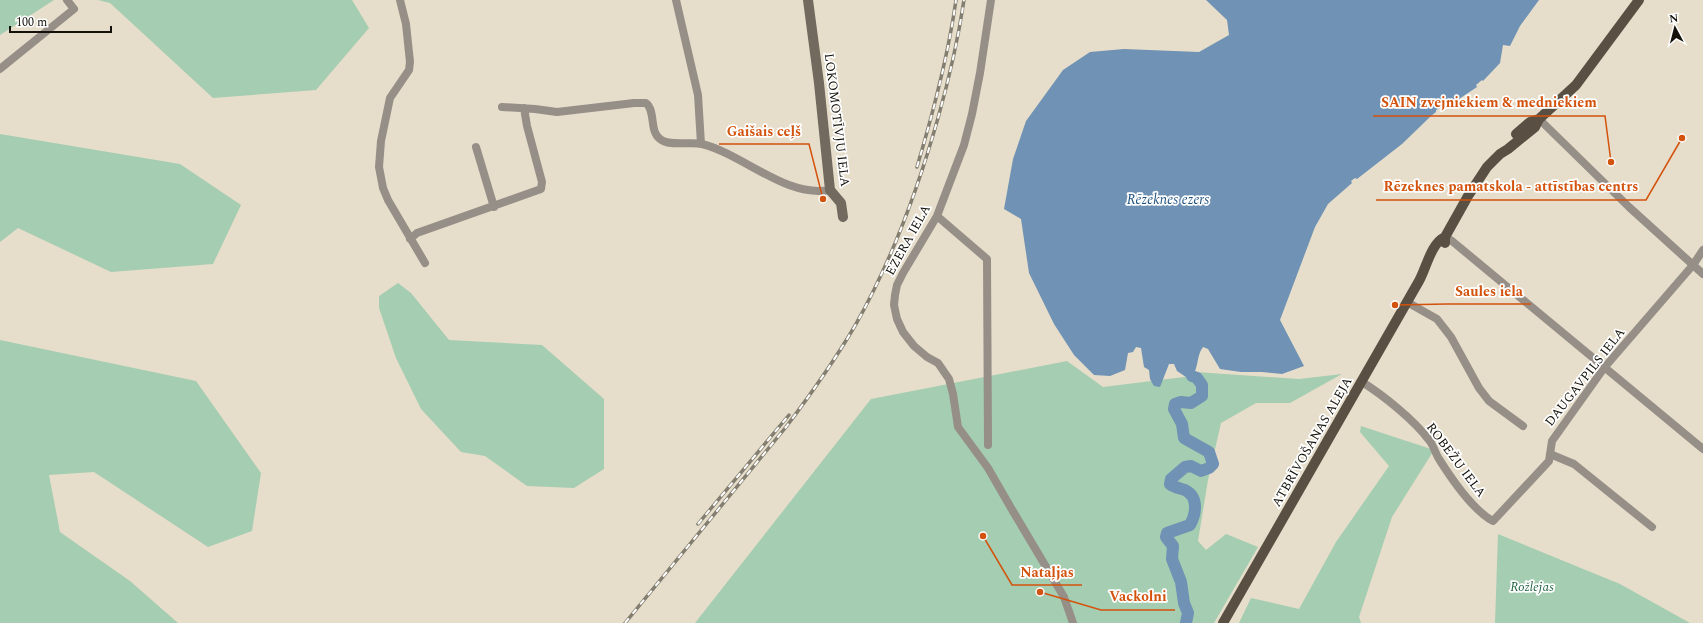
<svg xmlns="http://www.w3.org/2000/svg" width="1703" height="623" viewBox="0 0 1703 623" font-family="Spectral,serif">
	<style>
		.green { fill: #a5cdb1 }
		.water { fill: #7092b4 }
		.lines { fill: none; stroke-linecap: round; stroke-linejoin: round }
		.river { stroke: #7092b4; stroke-width: 12 }
		.street { stroke: #968f88; stroke-width: 8 }
		.secondary { stroke: #736a5f; stroke-width: 10 }
		.primary { stroke: #5a4f43; stroke-width: 10 }
		.rail-casing { stroke: #837e70; stroke-width: 3.5 }
		.rail { stroke: #fff; stroke-width: 2; stroke-dasharray: 6; stroke-linecap: butt }
		.labels { text-anchor: middle; dominant-baseline: central; stroke-width: 3.5; stroke-linejoin: round; paint-order: stroke }
		.street-label { font-size: 13px; fill: #13110a; stroke: #fff }
		.park-label { font-size: 13px; font-style: italic; fill: #236640; stroke: #fff }
		.water-label { font-size: 14px; font-style: italic; fill: #1f5380; stroke: #fff }
		.leader { fill: none; stroke: #d3520c; stroke-width: 1.5 }
		.callout-dot { fill: #d3520c; stroke: #fff; stroke-width: 1.5 }
		.callout-label { font-size: 14px; text-anchor: middle; font-weight: bold; fill: #d3520c; stroke: #fff; stroke-width: 3.5; stroke-linejoin: round; paint-order: stroke }
	</style>
	<rect width="100%" height="100%" fill="#e6deca"/>
	<path class="green" d="M 0,0 L 54,0 L 0,35 Z
		M 98,0 L 352,0 L 369,28 L 316,90 L 213,98 L 110,3 Z
		M 0,134 L 180,164 L 241,205 L 213,264 L 111,272 L 18,228 L 0,242 Z
		M 398,283 L 411,293 L 449,340 L 542,345 L 604,399 L 604,469 L 574,488 L 527,486 L 485,456 L 461,452 L 421,409 L 396,358 L 379,308 L 379,296 Z
		M 0,340 L 196,381 L 261,473 L 252,531 L 208,547 L 94,472 L 49,475 L 60,532 L 130,581 L 178,623 L 0,623 Z
		M 1067,361 L 1103,387 L 1192,376 L 1196,372 L 1299,379 L 1342,374 L 1290,403 L 1256,403 L 1221,423 L 1208,480 L 1198,541 L 1206,550 L 1226,534 L 1258,547 L 1214,623 L 695,623 L 871,399 Z
		M 1361,426 L 1434,450 L 1392,517 L 1359,617 L 1361,623 L 1239,623 L 1251,598 L 1299,609 L 1336,542 L 1389,466 L 1360,432 Z
		M 1498,534 L 1620,584 L 1690,623 L 1495,623 Z"/>
	<path class="water" d="M 1206,0 L 1539,0 L 1520,26 L 1510,46 L 1503,45 L 1500,63 L 1483,81 L 1482,80 L 1476,85 L 1477,87 L 1444,109 L 1443,107 L 1436,110 L 1436,112 L 1431,116 L 1402,144 L 1357,179 L 1355,178 L 1351,181 L 1352,183 L 1328,204 L 1315,227 L 1280,320 L 1304,366 L 1282,374 L 1262,372 L 1241,372 L 1220,369 L 1208,349 L 1203,347 C 1196,356 1199,368 1192,376 L 1186,377 L 1177,371 L 1174,364 L 1169,364 L 1160,387 L 1154,386 L 1150,379 L 1149,370 L 1144,367 L 1141,348 L 1136,347 L 1133,352 L 1128,353 L 1125,370 L 1110,376 L 1094,375 L 1074,355 L 1054,324 L 1029,273 L 1021,219 L 1004,209 L 1013,159 L 1026,121 L 1063,70 L 1090,52 L 1124,49 L 1199,52 L 1229,35 L 1227,20 Z"/>
	<g class="lines">
		<path class="river" d="M 1186,623 L 1188,613 L 1184,603 L 1181,582 L 1172,559 L 1173,546 L 1166,537 L 1167,533 L 1190,525 C 1196,514 1199,497 1185,490 C 1180,488 1175,488 1170,484 L 1171,479 L 1185,467 L 1191,466 L 1201,471 L 1209,468 L 1213,464 L 1209,452 L 1184,438 L 1182,424 L 1174,409 L 1175,404 L 1181,402 L 1191,403 L 1202,396 L 1202,385 L 1197,378 L 1192,376"/>
		<path class="street" d="M 400,0 L 406,24 L 410,62 L 409,70 L 390,98 L 381,141 L 379,167 L 383,188 L 388,200 L 425,263
			M 676,0 L 698,95 L 701,144
			M 991,0 L 980,73 L 972,114 L 964,145 L 937,216 L 903,273 L 897,285 L 895,295 L 894,305 L 897,319 L 903,332 L 914,346 L 927,357 L 938,363 L 949,379 L 953,394 L 958,427 L 988,468 L 1011,508 L 1064,597 L 1073,623
			M 0,69 L 74,9 L 67,0
			M 502,107 L 535,109 L 557,112 L 634,103 L 646,103 C 656,111 649,131 660,139 C 669,147 690,141 702,144 C 745,155 785,198 830,190
			M 1539,119 L 1629,207 L 1703,274
			M 476,147 L 494,207
			M 937,216 L 987,259 L 988,445
			M 1445,237 L 1452,241 L 1703,449
			M 410,239 L 417,233 L 541,189 L 542,182 L 527,126 L 524,108
			M 1407,302 L 1437,319 L 1451,337 L 1479,388 L 1489,401 L 1523,426
			M 1362,382 C 1383,395 1414,420 1429,440 C 1434,446 1435,453 1439,459 C 1451,478 1474,511 1493,521 L 1549,461 L 1552,441 L 1604,368 L 1693,265 L 1703,250
			M 1550,454 L 1574,464 L 1652,527"/>
		<path class="secondary" d="M 808,0 L 819,83 L 830,190 L 841,203 L 843,217"/>
		<path class="primary" d="M 1516,134 L 1530,122 L 1539,119
			M 1445,243 L 1445,237 L 1468,196 L 1487,167 L 1500,154 L 1508,149 L 1535,127 L 1539,119 L 1576,85 L 1639,0
			M 1223,623 L 1419,281 C 1426,269 1431,243 1445,237"/>
		<g class="rail-casing">
			<path id="rail" d="M 917,167 C 933,113 948,57 956,0
				M 698,524 L 789,415
				M 625,623 L 786,427 C 811,394 835,360 856,324 C 892,260 918,189 938,118 C 949,79 958,40 964,0"/>
		</g>
		<use href="#rail" class="rail"/>
	</g>
	<g class="labels">
		<g class="street-label">
			<text transform="translate(837 120) rotate(83)">LOKOMOTĪVJU IELA</text>
			<text transform="translate(908 240) rotate(-61)">EZERA IELA</text>
			<text transform="translate(1585 377) rotate(-52)">DAUGAVPILS IELA</text>
			<text transform="translate(1312 442) rotate(-60)">ATBRĪVOŠANAS ALEJA</text>
			<text transform="translate(1456 460) rotate(53)">ROBEŽU IELA</text>
		</g>
		<g class="park-label">
			<text x="1532" y="587">Rožlejas</text>
		</g>
		<g class="water-label">
			<text x="1168" y="199">Rēzeknes ezers</text>
		</g>
	</g>
	<path class="leader" d="M1611 162L1605 116H1373M823 199L809 144H719M1682 138L1646 200H1376M1395 305L1447 304H1531M983 536L1012 585H1082M1040 592L1101 610H1175"/>
	<g class="callout-dot">
		<circle cx="1611" cy="162" r="4"/>
		<circle cx="823" cy="199" r="4"/>
		<circle cx="1682" cy="138" r="4"/>
		<circle cx="1395" cy="305" r="4"/>
		<circle cx="983" cy="536" r="4"/>
		<circle cx="1040" cy="592" r="4"/>
	</g>
	<g class="callout-label">
		<text x="1489" y="107">SAIN zvejniekiem &amp; medniekiem</text>
		<text x="764" y="136">Gaišais ceļš</text>
		<text x="1511" y="191">Rēzeknes pamatskola - attīstības centrs</text>
		<text x="1489" y="296">Saules iela</text>
		<text x="1047" y="577">Nataļjas</text>
		<text x="1138" y="601">Vackolni</text>
	</g>
	<g transform="translate(1675 28) rotate(353)" stroke="#ffffff" stroke-width="3" paint-order="stroke">
	<path d="M0-3L7 15L0 10L-7 15Z" fill="#13110a"/>
	<text y="-6" font-size="11" font-weight="bold" text-anchor="middle" fill="#13110a">N</text>
	</g>
	<path d="M10 26v6h101v-6" fill="none" stroke="#13110a" stroke-width="2"/>
	<text x="16" y="26" font-size="12" fill="#13110a" stroke="#ffffff" stroke-width="3" paint-order="stroke">100 m</text>
</svg>
